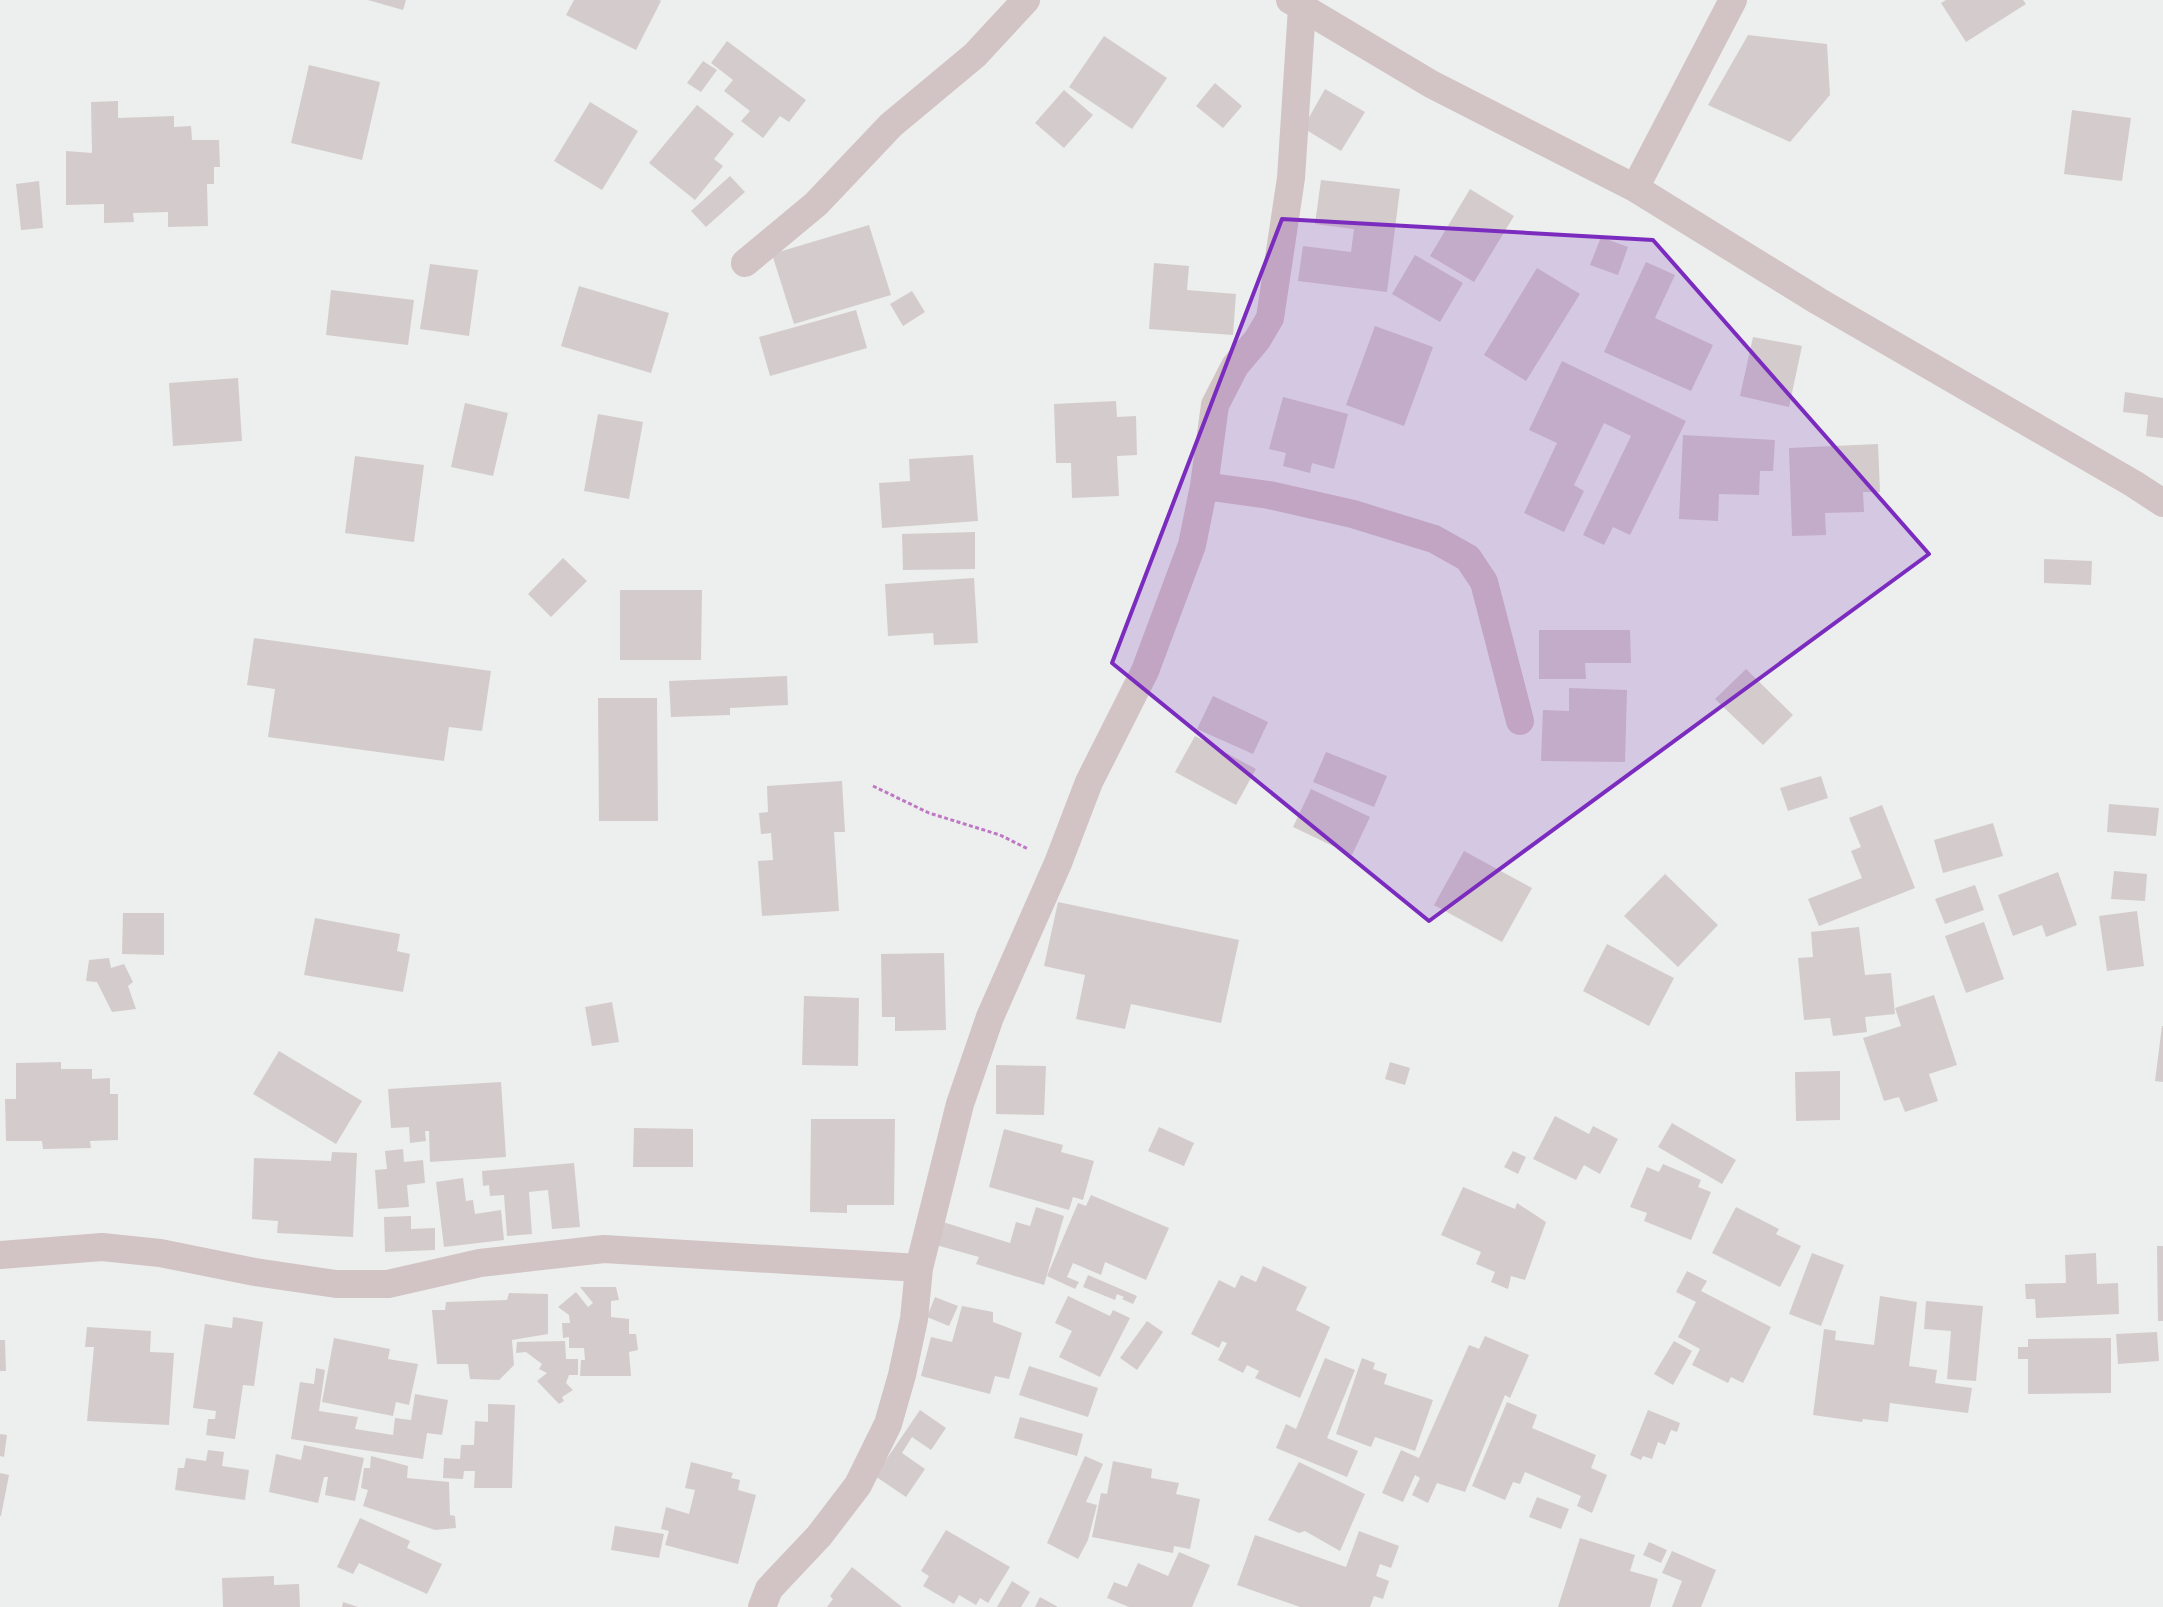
<svg xmlns="http://www.w3.org/2000/svg" width="2163" height="1607" viewBox="0 0 2163 1607" font-family="'DM Sans',sans-serif">
	<style>
		.building { fill: #d4cccc }
		.lines { fill: none; stroke-linecap: round; stroke-linejoin: round }
		.path { stroke: #bf79c4; stroke-width: 3; stroke-dasharray: 4 2.5; stroke-linecap: butt }
		.street { stroke: #d2c3c5; stroke-width: 28 }
		.marked { fill: #7b2cbf; fill-opacity: 0.2; stroke: #7b2cbf; stroke-width: 4; stroke-linejoin: round }
	</style>
	<rect width="100%" height="100%" fill="#ecefed"/>
	<path class="building" d="M 368,0 L 406,0 L 403,10 Z
		M 574,0 L 659,0 L 661,1 L 636,50 L 566,15 Z
		M 1946,0 L 2023,0 L 2026,4 L 1966,42 L 1941,3 Z
		M 1748,35 L 1827,44 L 1830,95 L 1790,142 L 1708,105 Z
		M 1104,36 L 1167,78 L 1132,129 L 1069,87 Z
		M 727,41 L 806,100 L 789,122 L 780,116 L 763,138 L 741,121 L 750,111 L 724,91 L 733,80 L 711,63 Z
		M 703,61 L 717,70 L 701,92 L 687,83 Z
		M 309,65 L 380,82 L 362,160 L 291,143 Z
		M 1215,83 L 1242,106 L 1223,128 L 1196,106 Z
		M 1325,89 L 1365,112 L 1341,151 L 1303,128 Z
		M 1064,90 L 1093,115 L 1064,148 L 1035,123 Z
		M 118,101 L 118,118 L 174,116 L 174,127 L 191,126 L 192,140 L 219,140 L 220,167 L 214,167 L 214,184 L 207,184 L 208,226 L 168,227 L 168,212 L 133,213 L 134,222 L 104,223 L 104,204 L 66,205 L 66,151 L 92,153 L 91,102 Z
		M 590,102 L 638,131 L 602,190 L 554,161 Z
		M 697,105 L 734,134 L 714,159 L 723,166 L 695,200 L 649,163 Z
		M 2072,110 L 2131,118 L 2122,181 L 2064,174 Z
		M 730,176 L 745,192 L 706,227 L 691,211 Z
		M 1321,180 L 1400,189 L 1387,292 L 1298,281 L 1303,246 L 1351,252 L 1354,229 L 1315,224 Z
		M 39,181 L 43,228 L 21,230 L 16,184 Z
		M 1470,189 L 1514,216 L 1474,282 L 1430,256 Z
		M 869,225 L 891,295 L 794,324 L 772,254 Z
		M 1601,237 L 1628,247 L 1618,275 L 1590,265 Z
		M 1415,255 L 1463,283 L 1440,322 L 1392,294 Z
		M 1646,262 L 1675,275 L 1655,318 L 1713,345 L 1691,391 L 1604,352 Z
		M 1154,263 L 1189,266 L 1187,290 L 1236,294 L 1233,335 L 1149,329 Z
		M 430,264 L 478,270 L 469,336 L 420,329 Z
		M 1537,268 L 1580,294 L 1526,381 L 1484,355 Z
		M 579,286 L 669,313 L 651,373 L 561,346 Z
		M 331,290 L 414,300 L 408,345 L 326,335 Z
		M 912,291 L 925,312 L 903,326 L 890,304 Z
		M 856,310 L 867,348 L 770,376 L 759,337 Z
		M 1375,326 L 1433,347 L 1404,426 L 1346,405 Z
		M 1753,337 L 1802,346 L 1789,407 L 1740,396 Z
		M 1562,361 L 1686,421 L 1630,535 L 1613,527 L 1604,545 L 1583,535 L 1631,436 L 1604,423 L 1574,485 L 1584,491 L 1564,532 L 1524,513 L 1557,443 L 1529,430 Z
		M 238,378 L 242,441 L 173,446 L 169,383 Z
		M 2125,392 L 2163,398 L 2163,438 L 2146,436 L 2148,415 L 2123,412 Z
		M 1283,397 L 1348,414 L 1334,469 L 1312,463 L 1310,473 L 1283,466 L 1286,453 L 1269,449 Z
		M 1116,401 L 1117,417 L 1136,416 L 1137,455 L 1117,456 L 1119,496 L 1072,498 L 1071,463 L 1056,463 L 1054,404 Z
		M 465,403 L 508,413 L 493,476 L 451,467 Z
		M 598,414 L 643,422 L 629,499 L 584,491 Z
		M 1683,435 L 1775,440 L 1773,471 L 1760,471 L 1759,495 L 1719,494 L 1718,521 L 1679,519 Z
		M 1878,444 L 1880,492 L 1863,492 L 1864,512 L 1825,513 L 1826,535 L 1792,536 L 1789,448 Z
		M 973,455 L 978,521 L 882,528 L 879,483 L 910,481 L 909,459 Z
		M 355,456 L 424,465 L 414,542 L 345,533 Z
		M 975,532 L 975,569 L 903,570 L 902,534 Z
		M 563,558 L 587,581 L 551,617 L 528,594 Z
		M 2044,559 L 2092,561 L 2091,585 L 2044,583 Z
		M 974,578 L 978,643 L 934,645 L 933,633 L 888,636 L 885,584 Z
		M 620,590 L 702,590 L 701,660 L 620,660 Z
		M 1539,630 L 1630,630 L 1631,663 L 1585,663 L 1586,679 L 1539,679 Z
		M 254,638 L 491,671 L 482,731 L 449,727 L 444,761 L 268,737 L 275,689 L 247,685 Z
		M 1746,669 L 1793,715 L 1763,745 L 1715,699 Z
		M 787,676 L 788,705 L 730,708 L 730,715 L 671,717 L 669,681 Z
		M 1569,688 L 1627,690 L 1625,762 L 1541,761 L 1543,710 L 1569,711 Z
		M 1213,696 L 1268,722 L 1253,754 L 1197,729 Z
		M 598,698 L 657,698 L 658,821 L 599,821 Z
		M 1195,736 L 1256,769 L 1236,805 L 1175,772 Z
		M 1326,752 L 1387,776 L 1374,807 L 1313,782 Z
		M 1821,776 L 1828,798 L 1788,811 L 1780,788 Z
		M 842,781 L 845,832 L 834,832 L 839,911 L 762,916 L 758,861 L 773,860 L 771,833 L 761,834 L 759,813 L 768,812 L 767,786 Z
		M 1311,789 L 1370,817 L 1352,855 L 1293,827 Z
		M 2109,804 L 2159,808 L 2156,836 L 2107,832 Z
		M 1882,805 L 1915,888 L 1819,926 L 1808,899 L 1862,878 L 1851,851 L 1861,847 L 1849,818 Z
		M 1993,823 L 2003,856 L 1943,873 L 1934,840 Z
		M 1464,851 L 1532,888 L 1502,942 L 1434,905 Z
		M 2114,871 L 2147,874 L 2145,901 L 2111,899 Z
		M 2058,872 L 2077,925 L 2046,937 L 2042,925 L 2013,936 L 1998,895 Z
		M 1665,874 L 1718,925 L 1678,967 L 1624,916 Z
		M 1975,885 L 1984,910 L 1945,924 L 1935,899 Z
		M 1058,902 L 1239,940 L 1221,1023 L 1131,1004 L 1125,1029 L 1076,1019 L 1085,975 L 1044,966 Z
		M 2137,911 L 2144,966 L 2107,971 L 2099,916 Z
		M 123,913 L 164,913 L 164,955 L 122,954 Z
		M 315,918 L 400,934 L 397,951 L 410,954 L 403,992 L 304,975 Z
		M 1984,922 L 2004,979 L 1966,993 L 1945,936 Z
		M 1859,927 L 1865,975 L 1891,973 L 1895,1014 L 1865,1017 L 1867,1032 L 1833,1036 L 1830,1018 L 1804,1020 L 1798,958 L 1813,957 L 1811,932 Z
		M 1607,944 L 1674,978 L 1649,1026 L 1583,991 Z
		M 944,953 L 946,1030 L 895,1031 L 895,1017 L 882,1017 L 881,954 Z
		M 109,958 L 111,968 L 124,964 L 133,982 L 128,986 L 136,1009 L 112,1012 L 97,982 L 86,981 L 89,960 Z
		M 1934,995 L 1957,1065 L 1929,1074 L 1938,1101 L 1905,1112 L 1899,1097 L 1884,1101 L 1863,1038 L 1901,1026 L 1895,1008 Z
		M 804,996 L 859,998 L 858,1066 L 802,1065 Z
		M 612,1002 L 619,1042 L 592,1046 L 585,1007 Z
		M 2162,1026 L 2163,1026 L 2163,1082 L 2155,1081 Z
		M 279,1051 L 362,1101 L 336,1144 L 253,1094 Z
		M 61,1062 L 61,1069 L 92,1069 L 92,1079 L 110,1078 L 110,1094 L 118,1094 L 118,1140 L 90,1141 L 91,1148 L 43,1149 L 42,1141 L 6,1141 L 5,1099 L 16,1099 L 16,1063 Z
		M 1390,1062 L 1410,1068 L 1405,1085 L 1385,1079 Z
		M 996,1065 L 1046,1066 L 1044,1115 L 996,1114 Z
		M 1840,1071 L 1840,1120 L 1796,1121 L 1795,1072 Z
		M 501,1082 L 506,1157 L 430,1162 L 429,1131 L 425,1131 L 426,1141 L 410,1143 L 409,1127 L 391,1128 L 388,1089 Z
		M 1555,1116 L 1589,1134 L 1593,1126 L 1618,1139 L 1600,1174 L 1584,1165 L 1576,1180 L 1533,1159 Z
		M 811,1119 L 895,1119 L 894,1205 L 847,1205 L 847,1213 L 810,1212 Z
		M 1672,1123 L 1736,1160 L 1722,1184 L 1658,1147 Z
		M 1159,1127 L 1194,1143 L 1184,1166 L 1148,1151 Z
		M 634,1128 L 693,1129 L 693,1167 L 633,1167 Z
		M 1004,1129 L 1063,1145 L 1061,1152 L 1094,1161 L 1083,1200 L 1073,1197 L 1069,1210 L 989,1187 Z
		M 403,1149 L 404,1162 L 423,1160 L 425,1183 L 407,1185 L 409,1207 L 378,1209 L 375,1170 L 387,1169 L 385,1151 Z
		M 1513,1151 L 1526,1157 L 1518,1174 L 1504,1167 Z
		M 332,1152 L 357,1153 L 353,1237 L 277,1233 L 278,1221 L 252,1219 L 254,1158 L 331,1161 Z
		M 574,1163 L 580,1227 L 552,1229 L 548,1190 L 529,1192 L 532,1234 L 507,1236 L 504,1195 L 490,1196 L 489,1185 L 483,1186 L 482,1171 Z
		M 1663,1164 L 1701,1180 L 1698,1187 L 1711,1192 L 1691,1240 L 1644,1221 L 1647,1213 L 1630,1207 L 1647,1167 L 1659,1172 Z
		M 463,1178 L 466,1201 L 473,1200 L 475,1214 L 501,1210 L 504,1240 L 444,1247 L 436,1182 Z
		M 1463,1187 L 1515,1209 L 1517,1203 L 1546,1222 L 1525,1280 L 1511,1276 L 1508,1289 L 1491,1282 L 1495,1272 L 1476,1264 L 1481,1252 L 1441,1235 Z
		M 1091,1195 L 1169,1228 L 1146,1280 L 1105,1262 L 1101,1275 L 1073,1263 L 1067,1277 L 1079,1282 L 1075,1289 L 1047,1276 L 1078,1203 L 1086,1206 Z
		M 1036,1207 L 1064,1216 L 1044,1285 L 976,1264 L 979,1257 L 936,1245 L 943,1222 L 1010,1243 L 1016,1222 L 1030,1226 Z
		M 1736,1207 L 1779,1229 L 1776,1234 L 1801,1246 L 1780,1287 L 1712,1253 Z
		M 411,1216 L 411,1229 L 435,1228 L 435,1250 L 385,1252 L 384,1217 Z
		M 2157,1246 L 2163,1246 L 2163,1321 L 2158,1321 Z
		M 1812,1253 L 1844,1265 L 1821,1326 L 1789,1314 Z
		M 2096,1253 L 2097,1284 L 2118,1283 L 2119,1314 L 2036,1318 L 2035,1299 L 2026,1299 L 2025,1284 L 2066,1283 L 2065,1255 Z
		M 1263,1266 L 1307,1287 L 1296,1310 L 1330,1327 L 1300,1398 L 1255,1378 L 1259,1371 L 1247,1365 L 1243,1373 L 1218,1360 L 1227,1343 L 1222,1341 L 1219,1348 L 1191,1334 L 1219,1280 L 1235,1288 L 1241,1275 L 1256,1282 Z
		M 1687,1271 L 1707,1281 L 1701,1291 L 1771,1327 L 1743,1383 L 1731,1377 L 1728,1383 L 1692,1365 L 1700,1349 L 1678,1337 L 1696,1302 L 1676,1292 Z
		M 1088,1275 L 1137,1296 L 1133,1304 L 1122,1299 L 1124,1297 L 1117,1294 L 1115,1300 L 1083,1287 Z
		M 580,1287 L 616,1287 L 619,1300 L 611,1301 L 611,1317 L 629,1319 L 629,1334 L 636,1334 L 638,1350 L 629,1352 L 631,1376 L 580,1376 L 581,1360 L 585,1360 L 584,1348 L 569,1348 L 569,1337 L 563,1338 L 562,1323 L 570,1323 L 569,1315 L 558,1307 L 576,1292 L 588,1307 L 593,1303 Z
		M 509,1293 L 548,1294 L 548,1334 L 512,1340 L 514,1365 L 499,1380 L 470,1379 L 468,1364 L 437,1364 L 432,1310 L 445,1310 L 446,1302 L 507,1300 Z
		M 1068,1296 L 1110,1316 L 1113,1310 L 1130,1318 L 1100,1377 L 1059,1357 L 1072,1331 L 1055,1323 Z
		M 1880,1296 L 1917,1302 L 1909,1366 L 1937,1370 L 1935,1383 L 1972,1388 L 1968,1413 L 1890,1403 L 1888,1422 L 1863,1419 L 1862,1422 L 1813,1415 L 1824,1329 L 1836,1331 L 1835,1340 L 1874,1345 Z
		M 935,1297 L 958,1306 L 949,1326 L 927,1317 Z
		M 1926,1301 L 1983,1306 L 1976,1381 L 1947,1379 L 1951,1331 L 1924,1329 Z
		M 962,1306 L 993,1312 L 993,1322 L 1022,1333 L 1009,1379 L 995,1376 L 990,1394 L 921,1376 L 931,1337 L 952,1342 Z
		M 233,1317 L 263,1322 L 254,1386 L 243,1385 L 235,1439 L 206,1435 L 208,1419 L 215,1419 L 216,1411 L 193,1408 L 205,1324 L 232,1328 Z
		M 1147,1321 L 1163,1332 L 1137,1370 L 1120,1358 Z
		M 87,1327 L 151,1331 L 150,1352 L 174,1353 L 169,1425 L 87,1421 L 94,1347 L 85,1347 Z
		M 2157,1332 L 2159,1361 L 2118,1364 L 2116,1334 Z
		M 1485,1336 L 1529,1355 L 1510,1398 L 1505,1395 L 1465,1492 L 1437,1483 L 1428,1503 L 1412,1495 L 1420,1478 L 1415,1475 L 1403,1502 L 1382,1493 L 1401,1450 L 1419,1458 L 1469,1345 L 1479,1349 Z
		M 334,1338 L 390,1349 L 388,1359 L 418,1364 L 409,1405 L 396,1402 L 393,1416 L 322,1402 Z
		M 2111,1338 L 2111,1393 L 2028,1394 L 2028,1359 L 2018,1359 L 2018,1347 L 2028,1347 L 2028,1339 Z
		M 0,1340 L 5,1340 L 6,1371 L 0,1371 Z
		M 565,1341 L 566,1359 L 578,1359 L 578,1375 L 569,1375 L 566,1383 L 573,1390 L 562,1397 L 564,1401 L 559,1404 L 537,1381 L 547,1373 L 539,1369 L 542,1364 L 526,1352 L 516,1353 L 517,1342 Z
		M 1674,1341 L 1692,1351 L 1673,1385 L 1654,1374 Z
		M 1325,1358 L 1355,1370 L 1327,1438 L 1358,1451 L 1347,1477 L 1276,1448 L 1286,1424 L 1296,1429 Z
		M 1362,1358 L 1375,1363 L 1373,1369 L 1387,1374 L 1384,1384 L 1433,1400 L 1415,1451 L 1375,1437 L 1371,1447 L 1336,1434 Z
		M 1029,1366 L 1098,1388 L 1088,1417 L 1019,1395 Z
		M 316,1368 L 325,1370 L 319,1411 L 358,1417 L 355,1429 L 393,1435 L 395,1418 L 411,1420 L 415,1394 L 448,1400 L 442,1435 L 427,1433 L 423,1459 L 291,1439 L 300,1382 L 314,1384 Z
		M 1507,1402 L 1537,1415 L 1532,1428 L 1596,1455 L 1591,1468 L 1607,1475 L 1592,1513 L 1577,1506 L 1581,1496 L 1525,1472 L 1520,1484 L 1513,1482 L 1505,1500 L 1472,1486 Z
		M 488,1404 L 515,1405 L 512,1488 L 474,1488 L 475,1471 L 464,1471 L 463,1479 L 443,1478 L 444,1458 L 460,1459 L 461,1445 L 474,1445 L 475,1421 L 488,1422 Z
		M 920,1410 L 946,1428 L 931,1450 L 912,1437 L 902,1453 L 925,1469 L 906,1497 L 875,1476 Z
		M 1648,1410 L 1680,1423 L 1677,1432 L 1671,1430 L 1665,1445 L 1658,1442 L 1652,1459 L 1643,1456 L 1641,1460 L 1630,1455 Z
		M 1020,1417 L 1083,1434 L 1077,1456 L 1014,1438 Z
		M 0,1434 L 7,1435 L 4,1457 L 0,1456 Z
		M 304,1445 L 364,1458 L 355,1501 L 325,1495 L 328,1477 L 324,1477 L 318,1503 L 269,1492 L 276,1454 L 301,1460 Z
		M 208,1450 L 224,1452 L 222,1466 L 249,1470 L 245,1500 L 175,1490 L 178,1468 L 184,1468 L 186,1458 L 206,1461 Z
		M 371,1456 L 408,1466 L 407,1478 L 449,1482 L 450,1515 L 455,1516 L 456,1528 L 435,1530 L 363,1506 L 368,1490 L 361,1488 L 364,1468 L 370,1468 Z
		M 1085,1456 L 1103,1464 L 1086,1502 L 1097,1505 L 1088,1540 L 1078,1559 L 1047,1543 Z
		M 1113,1461 L 1152,1469 L 1151,1478 L 1179,1483 L 1176,1494 L 1200,1499 L 1190,1549 L 1174,1546 L 1173,1553 L 1092,1537 L 1101,1493 L 1107,1494 Z
		M 691,1462 L 733,1473 L 731,1478 L 740,1480 L 738,1490 L 756,1495 L 738,1564 L 665,1545 L 669,1531 L 661,1529 L 666,1507 L 689,1514 L 695,1490 L 685,1488 Z
		M 1299,1462 L 1365,1494 L 1340,1551 L 1305,1531 L 1299,1533 L 1268,1520 Z
		M 0,1473 L 9,1475 L 1,1516 L 0,1516 Z
		M 1537,1497 L 1569,1509 L 1561,1529 L 1529,1517 Z
		M 360,1518 L 410,1541 L 407,1548 L 442,1564 L 427,1594 L 359,1563 L 353,1574 L 337,1567 Z
		M 615,1526 L 664,1534 L 659,1558 L 611,1550 Z
		M 946,1530 L 1010,1567 L 988,1603 L 980,1598 L 976,1605 L 959,1595 L 954,1604 L 923,1586 L 929,1576 L 921,1571 Z
		M 1359,1531 L 1399,1546 L 1391,1568 L 1380,1564 L 1376,1576 L 1389,1581 L 1383,1599 L 1374,1596 L 1370,1607 L 1300,1607 L 1237,1585 L 1255,1535 L 1346,1567 Z
		M 1580,1538 L 1635,1555 L 1630,1571 L 1658,1579 L 1650,1607 L 1558,1607 Z
		M 1649,1542 L 1667,1550 L 1661,1563 L 1643,1555 Z
		M 1672,1551 L 1716,1570 L 1701,1607 L 1672,1607 L 1682,1581 L 1662,1573 Z
		M 1179,1552 L 1210,1565 L 1192,1607 L 1129,1607 L 1107,1598 L 1114,1582 L 1127,1587 L 1138,1563 L 1168,1576 Z
		M 852,1567 L 902,1607 L 827,1607 L 833,1599 L 830,1596 Z
		M 274,1576 L 274,1585 L 299,1584 L 300,1607 L 223,1607 L 222,1578 Z
		M 1012,1581 L 1030,1592 L 1021,1607 L 997,1607 Z
		M 1040,1597 L 1058,1607 L 1035,1607 Z
		M 343,1602 L 358,1607 L 342,1607 Z"/>
	<g class="lines">
		<path class="path" d="M 873,786 L 929,813 L 1000,835 L 1028,849"/>
		<path class="street" d="M 1290,0 L 1431,84 L 1635,188 L 1818,301 L 2134,484 L 2163,503
			M 1635,188 L 1733,0
			M 745,263 L 816,204 L 891,125 L 975,55 L 1026,0
			M 1204,486 L 1269,495 L 1353,514 L 1434,539 L 1468,558 L 1484,582 L 1520,721
			M 0,1255 L 102,1247 L 160,1253 L 255,1272 L 336,1284 L 388,1284 L 480,1263 L 604,1249 L 919,1268
			M 762,1607 L 769,1589 L 819,1536 L 858,1485 L 888,1424 L 902,1375 L 914,1319 L 919,1268 L 960,1104 L 990,1017 L 1058,863 L 1089,782 L 1145,671 L 1192,545 L 1204,486 L 1215,405 L 1235,366 L 1257,340 L 1270,318 L 1291,178 L 1302,8"/>
	</g>
	<path class="marked" d="M 1282,219 L 1653,240 L 1929,554 L 1429,921 L 1112,663 Z"/>
</svg>
